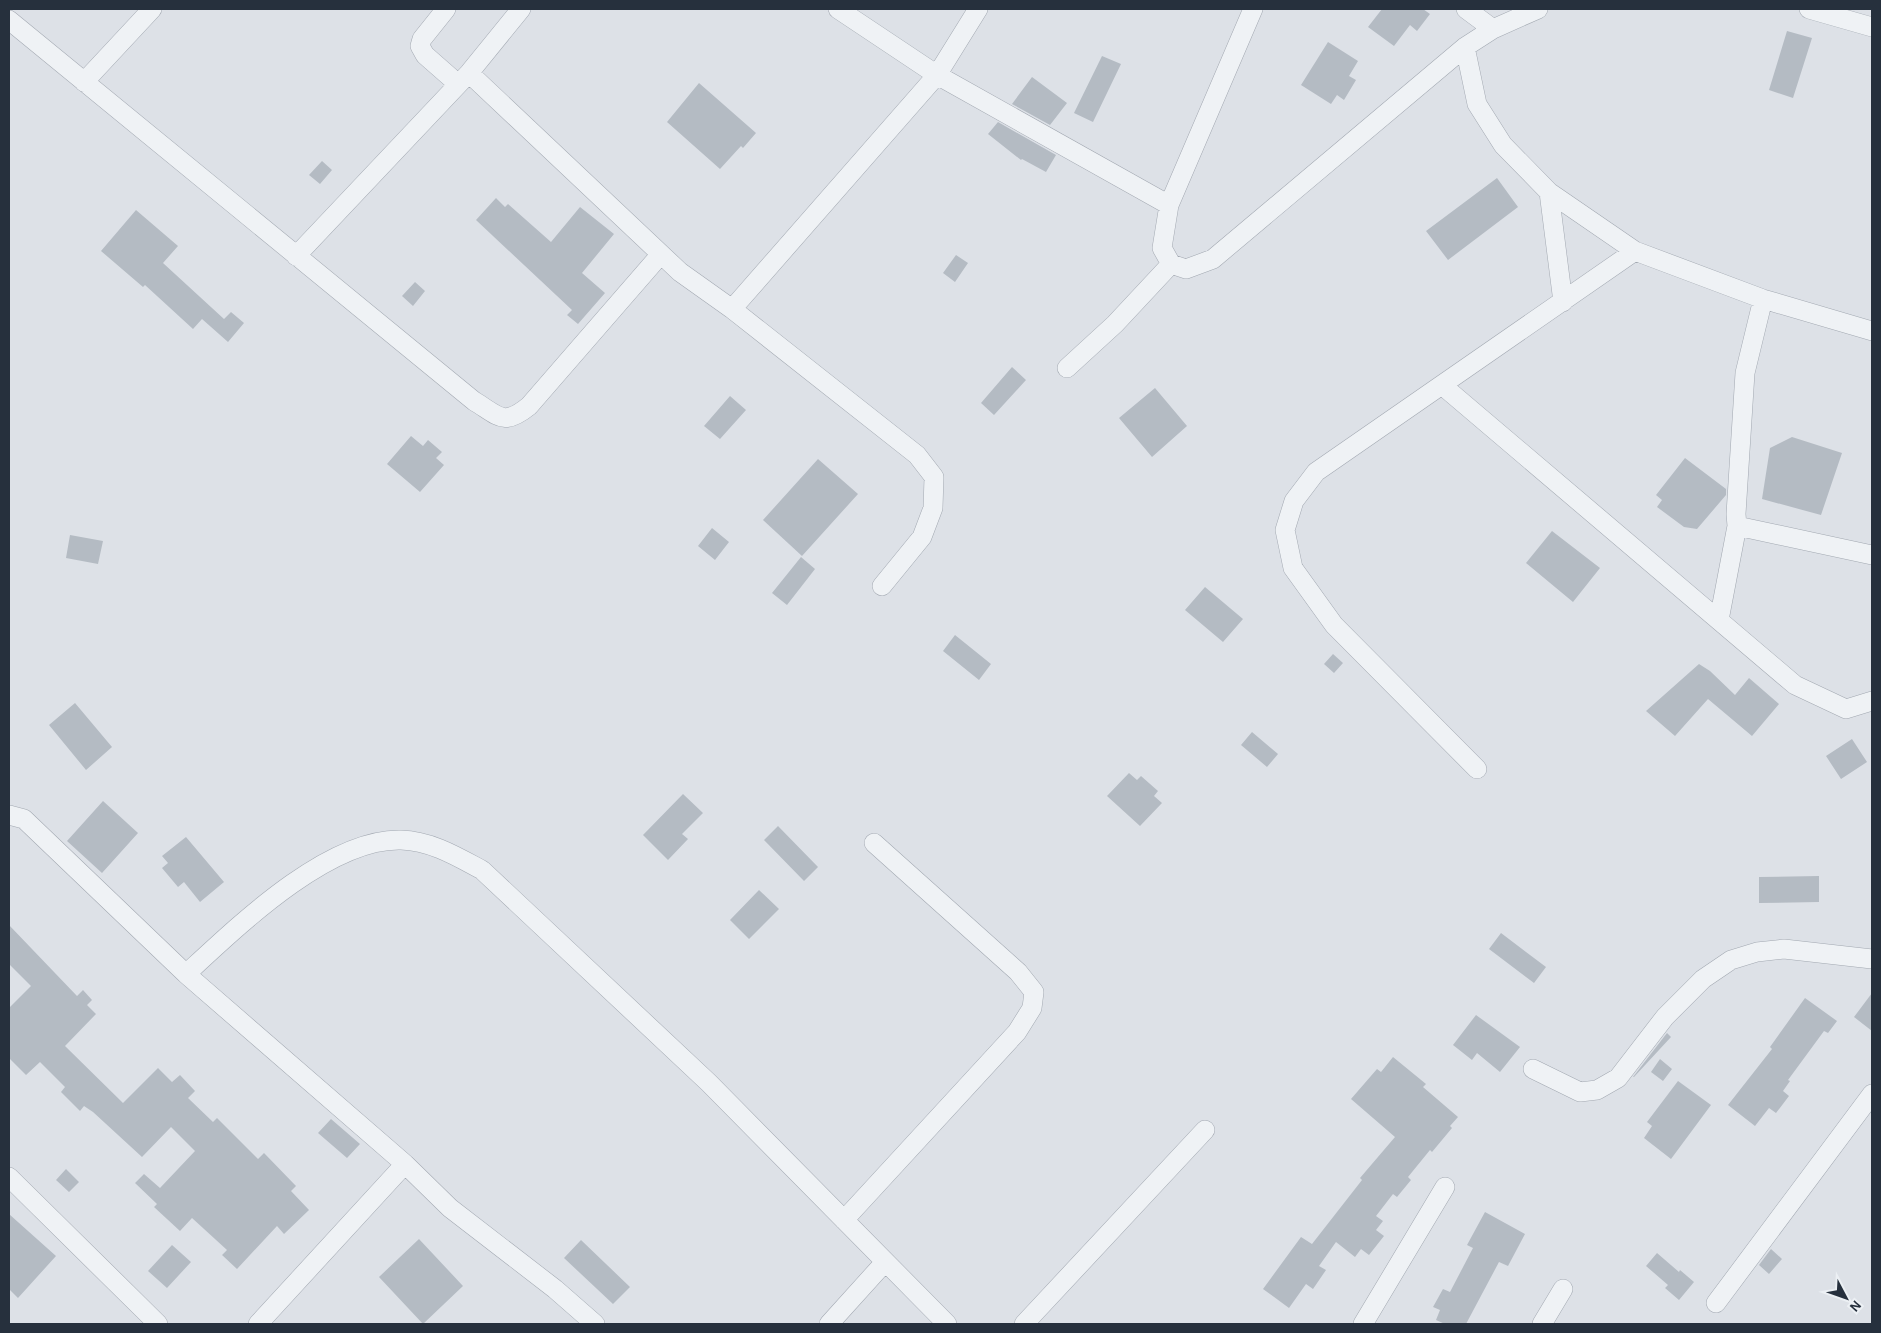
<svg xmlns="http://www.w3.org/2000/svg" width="1881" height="1333" viewBox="0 0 1881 1333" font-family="'Alegreya Sans',sans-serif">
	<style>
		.building { fill: #b4bbc3 }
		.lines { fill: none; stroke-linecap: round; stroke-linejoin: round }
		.minor-casing { stroke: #a2a8b1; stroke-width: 20 }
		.minor { stroke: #eff2f5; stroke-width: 19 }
	</style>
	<rect width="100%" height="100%" fill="#dde1e7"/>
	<path class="building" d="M 1382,9 L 1423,9 L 1430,14 L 1417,31 L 1410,25 L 1394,46 L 1368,27 Z
		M 1787,31 L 1812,38 L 1793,98 L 1769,90 Z
		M 1328,42 L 1358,61 L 1349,76 L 1356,80 L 1344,100 L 1337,95 L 1331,104 L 1301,85 Z
		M 1102,56 L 1121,64 L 1093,122 L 1074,113 Z
		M 1032,77 L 1067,103 L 1050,125 L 1012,104 Z
		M 699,83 L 756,133 L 743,148 L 741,146 L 720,169 L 667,122 Z
		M 998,122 L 1056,155 L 1046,172 L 1022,159 L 1021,160 L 988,134 Z
		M 322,161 L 332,170 L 320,184 L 309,175 Z
		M 1497,178 L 1518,207 L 1448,260 L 1426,231 Z
		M 496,198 L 505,207 L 508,204 L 551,242 L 580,207 L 614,234 L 582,273 L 605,293 L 578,324 L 567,315 L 572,310 L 476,220 Z
		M 136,210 L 178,246 L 163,263 L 224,319 L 231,312 L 244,323 L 228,342 L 202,319 L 193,329 L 145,285 L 143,287 L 101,251 Z
		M 956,255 L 968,263 L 955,282 L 943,273 Z
		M 415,282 L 425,291 L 413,306 L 402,296 Z
		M 1012,367 L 1026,380 L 994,415 L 981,403 Z
		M 1155,388 L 1187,426 L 1152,457 L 1119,418 Z
		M 730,396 L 746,410 L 720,439 L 704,426 Z
		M 411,436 L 423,446 L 428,440 L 442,452 L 436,458 L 444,465 L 420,492 L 387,464 Z
		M 1792,437 L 1842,453 L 1821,515 L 1762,499 L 1770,448 Z
		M 1685,458 L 1726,489 L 1726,495 L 1697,529 L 1684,527 L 1657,507 L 1662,500 L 1656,495 Z
		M 818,459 L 858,494 L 802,556 L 763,520 Z
		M 712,528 L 729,542 L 715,560 L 698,546 Z
		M 1552,531 L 1600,568 L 1573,602 L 1526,563 Z
		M 70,535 L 103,541 L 98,564 L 66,558 Z
		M 801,557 L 815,569 L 787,605 L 772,593 Z
		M 1205,587 L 1243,619 L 1223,642 L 1185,610 Z
		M 955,635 L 991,664 L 979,680 L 943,651 Z
		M 1333,654 L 1343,663 L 1334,673 L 1324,664 Z
		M 1699,664 L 1710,671 L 1735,695 L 1749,678 L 1779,704 L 1752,736 L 1708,699 L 1675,736 L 1646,711 Z
		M 75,703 L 112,747 L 86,770 L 49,725 Z
		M 1252,732 L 1278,754 L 1267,767 L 1241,745 Z
		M 1852,739 L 1867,762 L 1841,779 L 1826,756 Z
		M 1129,773 L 1137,780 L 1141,776 L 1158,791 L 1154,796 L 1162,803 L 1140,826 L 1107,796 Z
		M 683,794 L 703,813 L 682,834 L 688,839 L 668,860 L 643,835 Z
		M 103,801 L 138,833 L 102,873 L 67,841 Z
		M 778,826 L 818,867 L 804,881 L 764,840 Z
		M 186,837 L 224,882 L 200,902 L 184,882 L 178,887 L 162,868 L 168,863 L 162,856 Z
		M 1819,876 L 1819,902 L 1759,903 L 1759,877 Z
		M 759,890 L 779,909 L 749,939 L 730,920 Z
		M 9,925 L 77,996 L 83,990 L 92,1000 L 87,1005 L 96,1014 L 65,1046 L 123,1103 L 158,1068 L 172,1082 L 180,1075 L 195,1091 L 188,1098 L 213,1122 L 217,1118 L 258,1159 L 264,1153 L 296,1186 L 291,1191 L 309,1210 L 284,1234 L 277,1226 L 237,1269 L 222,1255 L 227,1250 L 192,1218 L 180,1231 L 154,1207 L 157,1204 L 135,1183 L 144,1174 L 160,1188 L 195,1151 L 171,1127 L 142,1157 L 93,1112 L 84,1106 L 80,1111 L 61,1092 L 65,1087 L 40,1062 L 26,1075 L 9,1058 L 9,1008 L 31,986 L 9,964 Z
		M 1501,933 L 1546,967 L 1534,983 L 1489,949 Z
		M 1872,993 L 1872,1031 L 1854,1017 Z
		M 1805,998 L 1837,1021 L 1828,1033 L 1824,1031 L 1788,1080 L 1790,1081 L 1783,1091 L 1789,1096 L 1776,1113 L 1769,1108 L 1755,1126 L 1728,1105 L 1772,1049 L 1770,1047 Z
		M 1476,1015 L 1520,1047 L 1500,1072 L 1477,1053 L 1472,1060 L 1453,1045 Z
		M 1667,1033 L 1671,1037 L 1634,1077 L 1633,1077 Z
		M 1393,1057 L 1426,1084 L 1423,1087 L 1458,1117 L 1450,1126 L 1452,1128 L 1432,1152 L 1430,1150 L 1408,1177 L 1411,1180 L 1397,1197 L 1393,1194 L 1376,1216 L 1383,1221 L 1376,1230 L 1384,1236 L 1369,1255 L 1361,1249 L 1355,1257 L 1336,1242 L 1319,1266 L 1326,1270 L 1313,1289 L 1306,1284 L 1289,1308 L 1263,1289 L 1301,1237 L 1312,1244 L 1362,1180 L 1360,1178 L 1395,1137 L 1351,1099 L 1377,1069 L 1381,1072 Z
		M 1660,1059 L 1672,1069 L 1663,1081 L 1651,1072 Z
		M 1678,1081 L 1711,1105 L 1671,1159 L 1644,1138 L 1652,1126 L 1647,1122 Z
		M 331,1119 L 360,1144 L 347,1158 L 318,1133 Z
		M 66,1169 L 79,1182 L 69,1192 L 56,1180 Z
		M 1485,1212 L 1525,1234 L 1508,1266 L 1499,1262 L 1466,1324 L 1445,1324 L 1436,1320 L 1440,1310 L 1433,1307 L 1443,1289 L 1450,1292 L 1473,1248 L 1467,1245 Z
		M 9,1214 L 56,1256 L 18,1298 L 9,1289 Z
		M 419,1239 L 463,1286 L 423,1324 L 379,1277 Z
		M 581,1240 L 630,1287 L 613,1304 L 564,1258 Z
		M 172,1245 L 191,1262 L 167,1288 L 148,1271 Z
		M 1771,1249 L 1782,1259 L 1769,1274 L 1759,1265 Z
		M 1657,1253 L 1679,1272 L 1680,1270 L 1694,1282 L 1679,1300 L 1665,1288 L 1668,1285 L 1646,1266 Z"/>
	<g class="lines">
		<g class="minor-casing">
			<path id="minor" d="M 446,9 L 422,39 L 420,46 L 425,55 L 458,84
				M 838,9 L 937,75 L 1169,205
				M 1253,9 L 1169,205 L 1162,248 L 1171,264 L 1186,269 L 1213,259 L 1465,47 L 1493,29 L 1538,9
				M 1466,9 L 1493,29
				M 1809,9 L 1872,27
				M 9,20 L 474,401 C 499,416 503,427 529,406 L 661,254
				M 1465,47 L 1477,104 L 1503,145 L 1549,192 L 1635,251 L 1763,299 L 1872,331
				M 469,73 L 680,272 L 732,309 L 917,455 L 934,477 L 933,508 L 922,537 L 882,586
				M 84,82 L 152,9
				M 1549,192 L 1563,302
				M 296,256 L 469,73 L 521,9
				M 1763,299 L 1745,373 L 1736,514 L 1737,526 L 1872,555
				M 732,309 L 937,75 L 978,9
				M 1067,368 L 1115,324 L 1171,264
				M 1443,386 L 1795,685 L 1846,709 L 1872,701
				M 1719,620 L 1737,526
				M 1477,769 L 1334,625 L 1293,568 L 1285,530 L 1294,501 L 1316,472 L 1635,251
				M 9,815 L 24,819 L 186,974 L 405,1164 L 450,1208 L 555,1289 L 595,1324
				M 186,974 C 237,927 328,838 401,840 C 431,841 456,856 482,870 L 709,1083 L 947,1324
				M 1533,1069 L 1580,1092 L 1597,1090 L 1618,1078 L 1665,1017 L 1703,979 L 1731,960 L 1757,952 L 1784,949 L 1872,959
				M 9,1177 L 158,1324
				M 844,1220 L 1017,1032 L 1032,1008 L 1034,992 L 1018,972 L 874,843
				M 1716,1303 L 1872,1094
				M 258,1324 L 405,1164
				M 829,1324 L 885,1262
				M 1024,1324 L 1205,1130
				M 1363,1324 L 1445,1187
				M 1542,1324 L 1563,1289"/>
		</g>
		<use href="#minor" class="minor"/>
	</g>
	<rect width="1881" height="1333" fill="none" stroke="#26303d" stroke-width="20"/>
	<g transform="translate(1846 1298) rotate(131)" stroke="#ecf0f4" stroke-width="4" paint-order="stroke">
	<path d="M0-4L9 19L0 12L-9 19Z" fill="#26303d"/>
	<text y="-8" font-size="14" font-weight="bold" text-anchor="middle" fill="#26303d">N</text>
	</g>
</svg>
